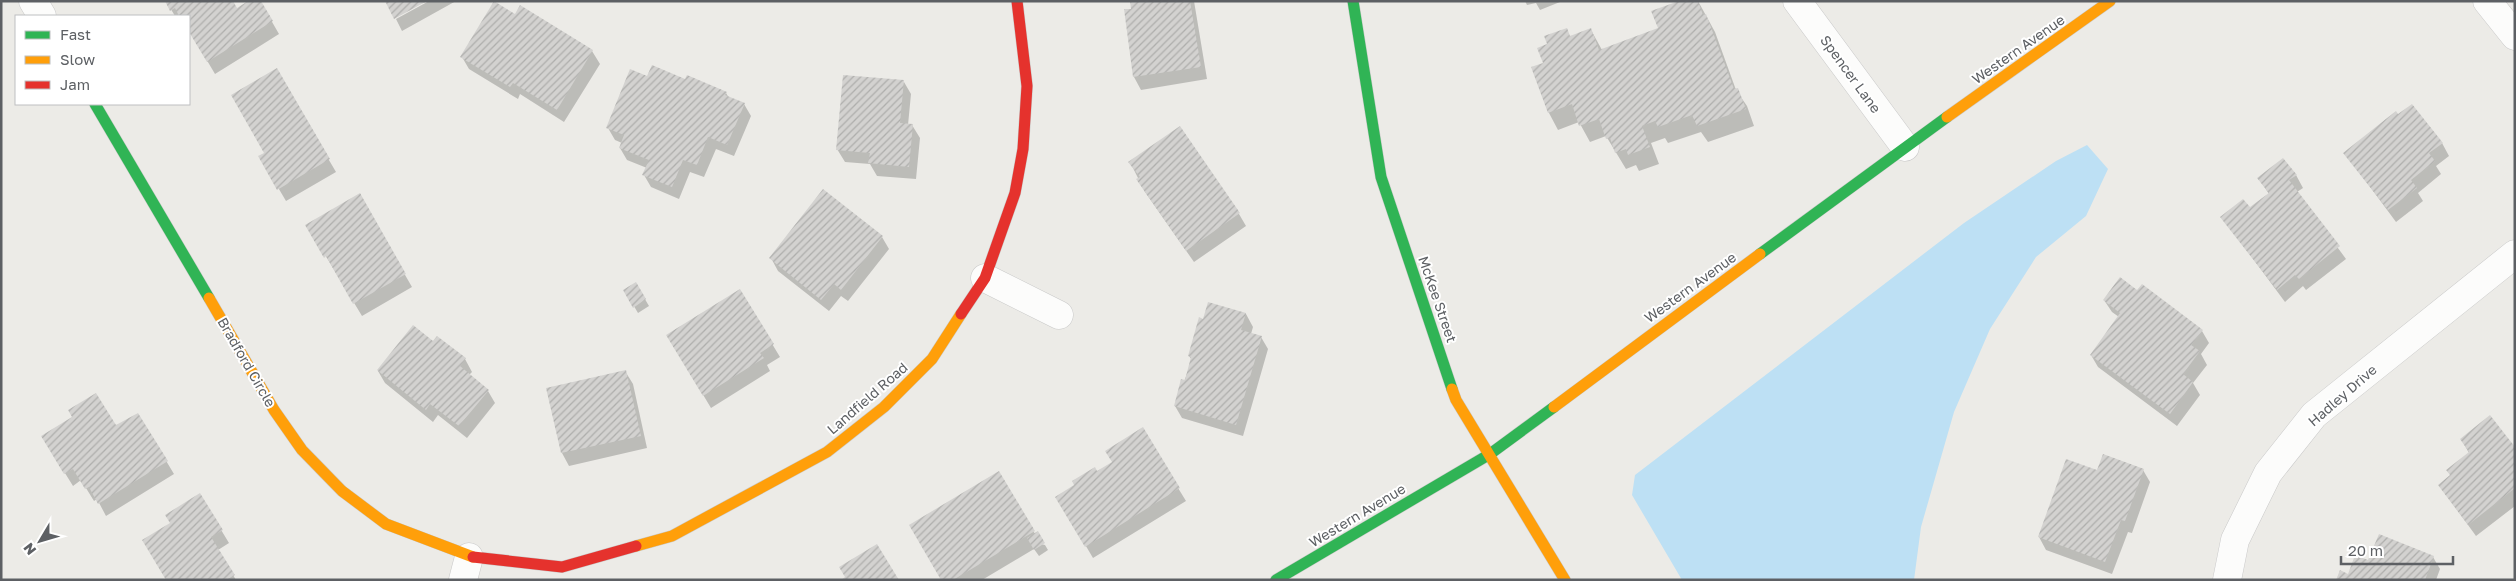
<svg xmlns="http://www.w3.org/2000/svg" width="2516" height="581" viewBox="0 0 2516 581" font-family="'Golos Text',sans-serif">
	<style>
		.water { fill: #bde0f4 }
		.shadow { fill: #0003 }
		.building { fill: url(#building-hatch) }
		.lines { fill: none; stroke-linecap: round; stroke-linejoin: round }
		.street-casing { stroke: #c9c9c9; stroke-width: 29 }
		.fast-casing { stroke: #c9c9c8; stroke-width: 12 }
		.slow-casing { stroke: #c9c9c8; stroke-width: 12 }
		.jam-casing { stroke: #c9c9c8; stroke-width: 12 }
		.street { stroke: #fcfcfb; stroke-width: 28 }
		.fast { stroke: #30b455; stroke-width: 11 }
		.slow { stroke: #ff9f0a; stroke-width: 11 }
		.jam { stroke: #e5322d; stroke-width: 11 }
		.labels { text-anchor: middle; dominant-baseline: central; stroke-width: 4; stroke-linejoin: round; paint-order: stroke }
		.street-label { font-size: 14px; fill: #5d6064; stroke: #fff }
	</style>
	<defs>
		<pattern id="building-hatch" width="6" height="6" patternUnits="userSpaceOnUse" patternTransform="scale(1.25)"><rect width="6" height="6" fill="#d3d2d0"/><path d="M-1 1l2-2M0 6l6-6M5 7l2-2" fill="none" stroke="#aeaeac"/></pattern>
	</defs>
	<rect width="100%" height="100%" fill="#ecebe7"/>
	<path class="water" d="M 2087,145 L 2108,169 L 2086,216 L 2036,257 L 1990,329 L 1954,412 L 1921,527 L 1914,580 L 1682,580 L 1632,495 L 1635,475 L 1964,223 L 2056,161 Z"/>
	<path class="shadow" d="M 166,1 L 236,9 L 260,1 L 279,34 L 215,74 L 189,30 L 189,16 L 175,16 Z
		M 429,1 L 456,1 L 402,31 L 396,19 Z
		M 1131,1 L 1194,1 L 1207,79 L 1141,90 L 1134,77 L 1125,11 L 1132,10 Z
		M 1525,1 L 1560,1 L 1560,2 L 1540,10 L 1536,3 L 1527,5 Z
		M 1698,1 L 1715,32 L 1736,90 L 1747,106 L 1754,126 L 1708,142 L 1701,132 L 1668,143 L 1665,138 L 1651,143 L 1659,164 L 1639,171 L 1636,165 L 1626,169 L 1606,136 L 1590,142 L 1579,122 L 1558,130 L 1549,113 L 1533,68 L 1544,64 L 1570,37 L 1591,30 L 1602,50 L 1659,29 Z
		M 521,7 L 592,51 L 600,64 L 564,122 L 520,94 L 518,99 L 469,69 L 462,57 L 515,15 Z
		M 276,70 L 336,172 L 286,201 L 260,157 L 266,153 Z
		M 648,78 L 686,80 L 726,93 L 729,98 L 744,104 L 751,116 L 734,156 L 716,149 L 704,177 L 690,172 L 679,199 L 651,187 L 644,175 L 647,168 L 627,160 L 620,148 L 622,143 L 615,140 L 608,128 Z
		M 904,82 L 911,94 L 908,125 L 912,125 L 920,138 L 916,179 L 877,176 L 870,164 L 845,162 L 837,149 Z
		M 2398,116 L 2442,143 L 2449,156 L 2436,166 L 2441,174 L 2418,193 L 2423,201 L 2396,222 L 2345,153 Z
		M 1130,162 L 1239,214 L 1246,226 L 1194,262 L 1145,192 Z
		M 2296,175 L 2303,188 L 2297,192 L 2346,259 L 2306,290 L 2303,286 L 2285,302 L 2222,217 L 2250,209 L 2269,194 L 2259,179 Z
		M 359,195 L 412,287 L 362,316 L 307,225 Z
		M 882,237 L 889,249 L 848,301 L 841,296 L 829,311 L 778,271 L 771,258 Z
		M 636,284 L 649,306 L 638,313 L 625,291 Z
		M 740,291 L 780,357 L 767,365 L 770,371 L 711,408 L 675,348 Z
		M 2104,300 L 2202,331 L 2209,343 L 2201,354 L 2207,365 L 2193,383 L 2200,395 L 2177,426 L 2098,367 L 2091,355 L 2119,317 L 2112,312 Z
		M 1246,314 L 1253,327 L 1251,334 L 1261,337 L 1268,349 L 1243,436 L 1182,418 L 1175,406 L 1192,360 L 1189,356 L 1204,320 Z
		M 433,343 L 465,359 L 472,372 L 469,375 L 488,391 L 495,403 L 467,438 L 438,415 L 433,422 L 385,383 L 378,371 Z
		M 625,371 L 633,384 L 647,448 L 569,466 L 562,453 L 547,389 Z
		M 138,414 L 174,474 L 106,516 L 97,499 L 94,501 L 81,480 L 73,486 L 50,449 L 74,418 L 116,427 Z
		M 1142,429 L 1186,501 L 1093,558 L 1064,509 L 1097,472 L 1113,463 Z
		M 2461,439 L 2515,449 L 2515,506 L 2476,536 L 2439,485 L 2451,476 L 2469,453 Z
		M 2143,470 L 2150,482 L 2132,533 L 2128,532 L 2112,574 L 2046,550 L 2039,537 L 2098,472 Z
		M 999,473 L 1041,544 L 1045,545 L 1048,550 L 1039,556 L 1034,549 L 982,580 L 943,580 Z
		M 200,495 L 229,543 L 218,550 L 236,580 L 167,580 Z
		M 2433,557 L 2440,569 L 2436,580 L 2338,580 L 2349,575 Z"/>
	<path class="building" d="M 165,1 L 233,1 L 237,8 L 248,1 L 261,1 L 273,21 L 207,62 L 189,32 L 189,16 L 179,16 L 175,8 L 170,11 Z
		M 385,1 L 427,1 L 394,19 Z
		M 494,1 L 515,14 L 520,5 L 593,50 L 557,110 L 513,83 L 510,87 L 460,57 Z
		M 1130,1 L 1190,1 L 1201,67 L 1133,77 L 1124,9 L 1131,9 Z
		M 1679,1 L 1698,1 L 1703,15 L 1706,14 L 1734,89 L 1738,88 L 1746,109 L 1697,126 L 1692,115 L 1658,127 L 1655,121 L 1642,126 L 1650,147 L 1628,155 L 1626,149 L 1615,153 L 1610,138 L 1606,139 L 1599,119 L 1579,126 L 1572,104 L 1548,113 L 1531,67 L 1543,63 L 1537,48 L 1547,44 L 1544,36 L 1567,28 L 1570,36 L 1591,28 L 1599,50 L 1658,28 L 1651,11 Z
		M 652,65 L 685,79 L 687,75 L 727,92 L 725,95 L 745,103 L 727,145 L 708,137 L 697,165 L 683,160 L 672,187 L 642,175 L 649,160 L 619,148 L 624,135 L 606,128 L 630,69 L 647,76 Z
		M 277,68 L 330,159 L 277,190 L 258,156 L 264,153 L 231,95 Z
		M 843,75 L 904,80 L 900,123 L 913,124 L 909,167 L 868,163 L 870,153 L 836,150 Z
		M 2412,104 L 2443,143 L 2429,153 L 2435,161 L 2411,180 L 2417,188 L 2388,210 L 2343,153 L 2396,111 L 2398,114 Z
		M 1180,126 L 1240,213 L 1186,251 L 1136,179 L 1140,177 L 1128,162 Z
		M 2283,158 L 2297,175 L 2289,180 L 2340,246 L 2299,279 L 2295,275 L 2277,290 L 2220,217 L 2243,199 L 2250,207 L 2269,193 L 2257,178 Z
		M 823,189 L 883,236 L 841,290 L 834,284 L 821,300 L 769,258 Z
		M 360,193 L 406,274 L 353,304 L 326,256 L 324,258 L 305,225 Z
		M 2120,277 L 2137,290 L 2142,284 L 2203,330 L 2191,345 L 2200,351 L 2183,374 L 2193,382 L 2170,414 L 2090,355 L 2120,313 L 2103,300 Z
		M 636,282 L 646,299 L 633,308 L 623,290 Z
		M 740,289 L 774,344 L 760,353 L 764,358 L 703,396 L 666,335 Z
		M 1208,302 L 1246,313 L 1241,330 L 1262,336 L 1236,425 L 1174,406 L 1181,379 L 1185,380 L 1191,357 L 1188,356 L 1199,317 L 1203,319 Z
		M 413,325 L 433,341 L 437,336 L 466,358 L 460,366 L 489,390 L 459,426 L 430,404 L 426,410 L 377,370 Z
		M 626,370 L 641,436 L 561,453 L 546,388 Z
		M 96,393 L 116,425 L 138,413 L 168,461 L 98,504 L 89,487 L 85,489 L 73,469 L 64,474 L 41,436 L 72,417 L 68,410 Z
		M 2490,415 L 2515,447 L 2515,488 L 2468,525 L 2438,485 L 2450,475 L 2446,470 L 2469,452 L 2460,439 Z
		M 1143,427 L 1180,488 L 1085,547 L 1055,497 L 1074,485 L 1072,481 L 1095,467 L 1097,471 L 1112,462 L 1105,451 Z
		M 2103,454 L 2144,469 L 2125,521 L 2121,520 L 2105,562 L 2038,537 L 2066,459 L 2097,470 Z
		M 999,471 L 1035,531 L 953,580 L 941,580 L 909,525 Z
		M 200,493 L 223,530 L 211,537 L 235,575 L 226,580 L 166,580 L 142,540 L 170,523 L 165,515 Z
		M 1038,531 L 1045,543 L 1034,550 L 1027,538 Z
		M 2379,534 L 2434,556 L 2425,580 L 2336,580 L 2340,570 L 2348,574 L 2355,555 L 2368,560 Z
		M 877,544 L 899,580 L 841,580 L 845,577 L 839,567 Z"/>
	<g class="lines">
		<g class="street-casing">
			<path id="street" d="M 33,1 L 42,16
				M 1797,1 L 1905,147
				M 2487,1 L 2515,36
				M 985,278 L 1059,315
				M 463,580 L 469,557
				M 2227,580 L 2235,540 L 2268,473 L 2314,415 L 2515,254"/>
		</g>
		<g class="fast-casing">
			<path id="fast" d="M 1353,1 L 1381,177 L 1452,389
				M 95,104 L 209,298
				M 1760,254 L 1947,117
				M 1276,580 L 1490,454 L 1554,407"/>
		</g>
		<g class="slow-casing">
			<path id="slow" d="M 1947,117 L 2110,1
				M 209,298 L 274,410 L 302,450 L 342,491 L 386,524 L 473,557
				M 1452,389 L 1456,400 L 1565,580
				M 1554,407 L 1760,254
				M 636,546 L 672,536 L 827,452 L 884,407 L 932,359 L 961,314"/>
		</g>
		<g class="jam-casing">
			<path id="jam" d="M 961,314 L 985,278 L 1015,193 L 1023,149 L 1027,86 L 1017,1
				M 473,557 L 562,567 L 636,546"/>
		</g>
		<use href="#street" class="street"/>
		<use href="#fast" class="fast"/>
		<use href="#slow" class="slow"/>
		<use href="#jam" class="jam"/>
	</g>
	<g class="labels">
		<g class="street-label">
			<text transform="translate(2018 49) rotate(-35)">Western Avenue</text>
			<text transform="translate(1851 74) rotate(54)">Spencer Lane</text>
			<text transform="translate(1690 287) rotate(-36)">Western Avenue</text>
			<text transform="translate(1438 299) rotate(71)">McKee Street</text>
			<text transform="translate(247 362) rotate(60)">Bradford Circle</text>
			<text transform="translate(2342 395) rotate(-41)">Hadley Drive</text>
			<text transform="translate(867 398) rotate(-41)">Landfield Road</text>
			<text transform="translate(1357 515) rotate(-31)">Western Avenue</text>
		</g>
	</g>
	<rect width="2516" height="581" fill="none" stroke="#5d6064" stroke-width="5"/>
	<rect x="15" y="15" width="175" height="90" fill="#ffffff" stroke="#bebfc1"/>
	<rect x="25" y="31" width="25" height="8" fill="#30b455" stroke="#bebfc1"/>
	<text x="60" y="40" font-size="15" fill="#5d6064">Fast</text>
	<rect x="25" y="56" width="25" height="8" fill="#ff9f0a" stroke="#bebfc1"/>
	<text x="60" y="65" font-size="15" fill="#5d6064">Slow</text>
	<rect x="25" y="81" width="25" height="8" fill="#e5322d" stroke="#bebfc1"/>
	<text x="60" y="90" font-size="15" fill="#5d6064">Jam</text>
	<g transform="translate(40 541) rotate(232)" stroke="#ffffff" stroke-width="4" paint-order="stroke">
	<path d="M0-4L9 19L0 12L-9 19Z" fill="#5d6064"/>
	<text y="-8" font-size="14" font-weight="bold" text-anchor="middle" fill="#5d6064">N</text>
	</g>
	<path d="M2341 556v8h112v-8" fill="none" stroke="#5d6064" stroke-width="2.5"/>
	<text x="2348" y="556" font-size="15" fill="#5d6064" stroke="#ffffff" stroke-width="4" paint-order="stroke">20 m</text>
</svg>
